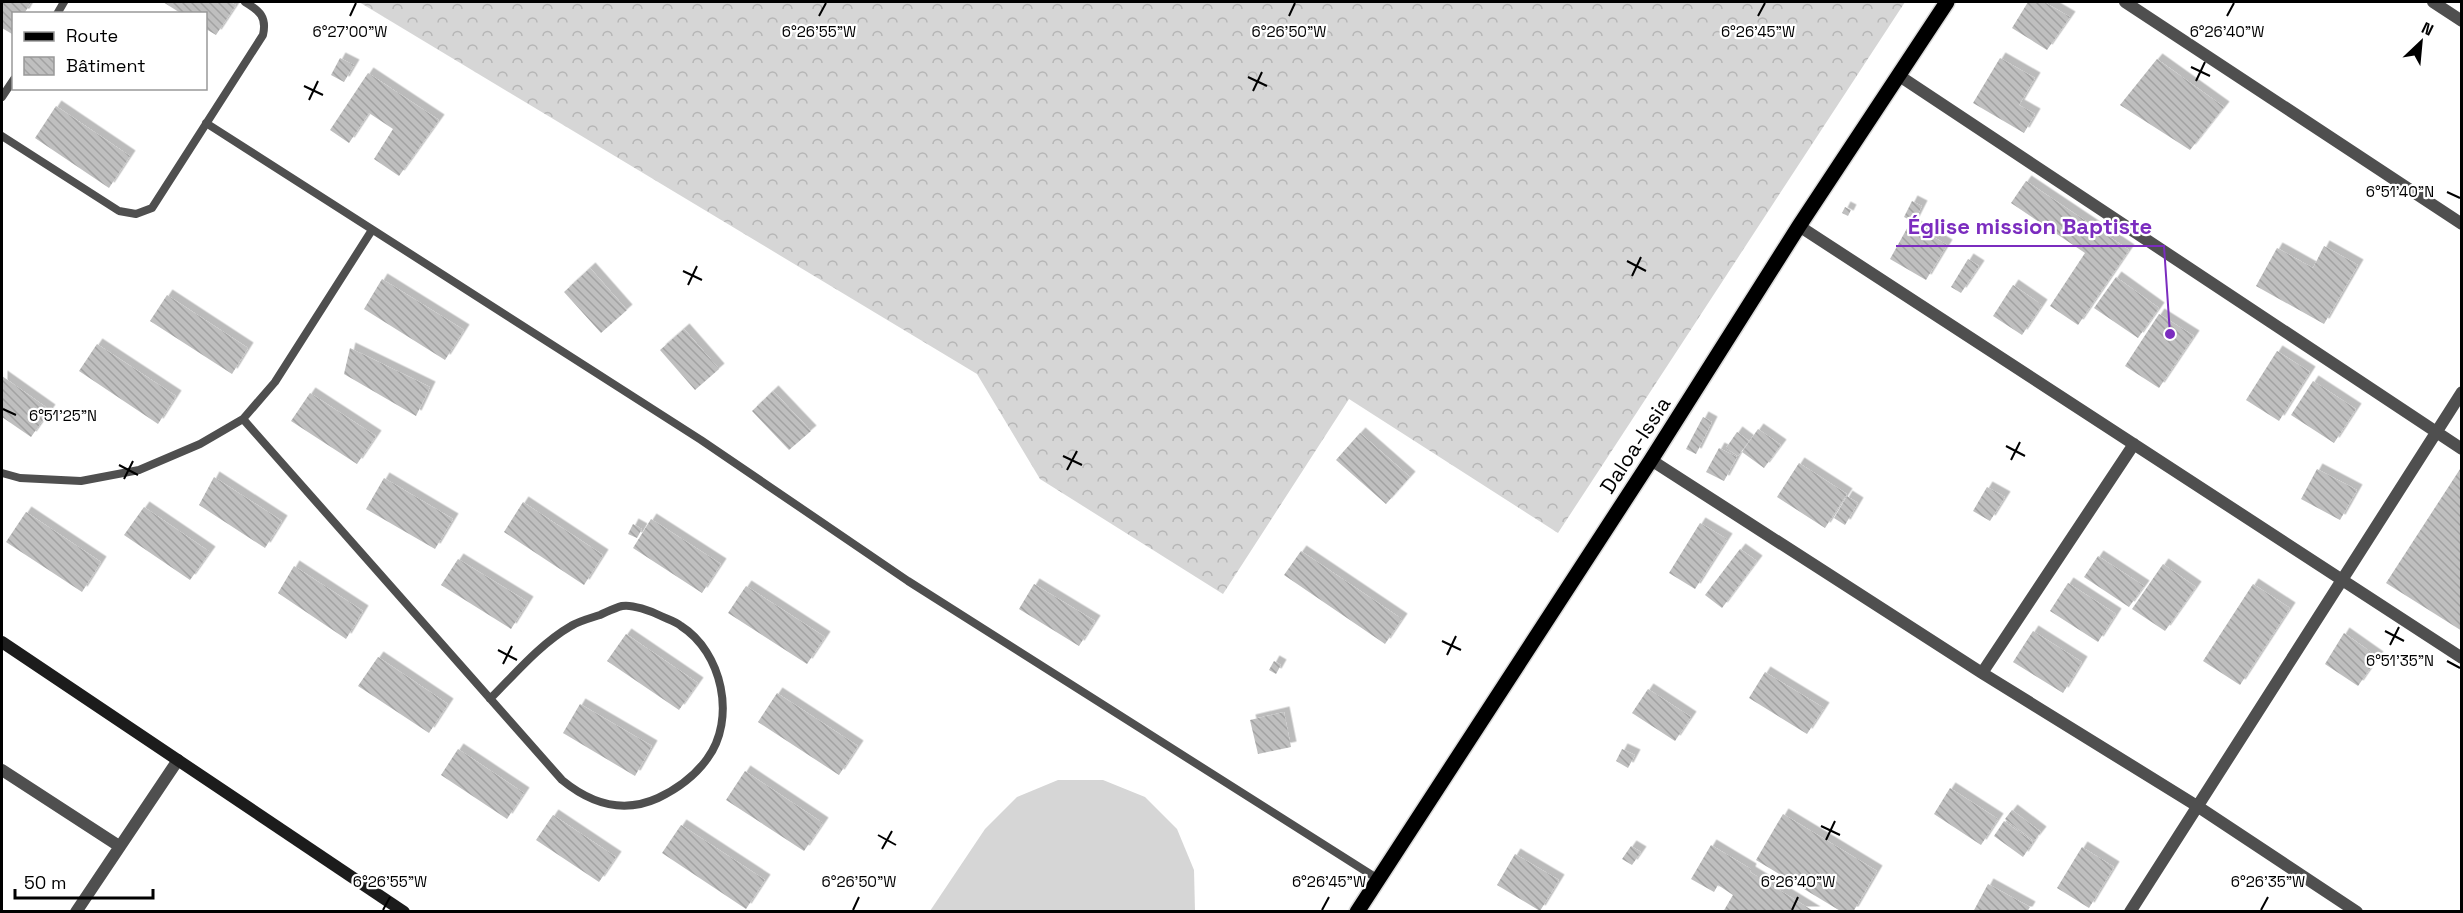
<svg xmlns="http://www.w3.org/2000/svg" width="2463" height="913" viewBox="0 0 2463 913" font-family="'Space Grotesk',sans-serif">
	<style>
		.grass { fill: #d6d6d6 }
		.forest { fill: url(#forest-crowns) }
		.building { fill: url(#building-back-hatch); filter: url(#shadow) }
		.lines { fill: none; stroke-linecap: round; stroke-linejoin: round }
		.primary-casing { stroke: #dbdbdb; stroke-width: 18 }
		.lane { stroke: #4f4f4f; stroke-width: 8 }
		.street { stroke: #4f4f4f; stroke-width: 12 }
		.secondary { stroke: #1c1c1c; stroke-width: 12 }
		.primary { stroke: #000; stroke-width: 15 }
		.ticks { fill: none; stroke: #000; stroke-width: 2 }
		.labels { text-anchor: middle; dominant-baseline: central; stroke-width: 4.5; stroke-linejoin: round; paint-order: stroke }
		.street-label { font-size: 21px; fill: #000; stroke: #fff }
		.ticks-label { font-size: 15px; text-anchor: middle; fill: #000; stroke: #fff; stroke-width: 4.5; stroke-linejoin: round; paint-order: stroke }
		.leader { fill: none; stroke: #7b2cbf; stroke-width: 2 }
		.callout-dot { fill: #7b2cbf; stroke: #fff; stroke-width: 2 }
		.callout-label { font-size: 22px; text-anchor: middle; font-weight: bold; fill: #7b2cbf; stroke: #fff; stroke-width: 4.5; stroke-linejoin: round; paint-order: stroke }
	</style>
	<defs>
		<pattern id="forest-crowns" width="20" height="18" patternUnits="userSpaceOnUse" patternTransform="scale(1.5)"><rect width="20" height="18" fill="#d6d6d6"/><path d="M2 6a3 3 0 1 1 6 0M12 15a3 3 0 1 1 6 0" fill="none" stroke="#b6b6b6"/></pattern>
		<pattern id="building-back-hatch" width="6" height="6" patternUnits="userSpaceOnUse" patternTransform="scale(1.5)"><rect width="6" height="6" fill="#bfbfbf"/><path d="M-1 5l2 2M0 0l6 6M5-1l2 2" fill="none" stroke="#a2a2a2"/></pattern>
		<filter id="shadow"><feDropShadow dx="5.5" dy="-5.5" stdDeviation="0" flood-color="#0004"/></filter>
	</defs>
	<rect width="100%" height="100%" fill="#fff"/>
	<path class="grass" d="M 1058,780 L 1103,780 L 1145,797 L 1177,829 L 1194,870 L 1195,911 L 930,911 L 985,829 L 1017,797 Z"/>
	<path class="forest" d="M 359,2 L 1905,2 L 1558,533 L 1349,399 L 1223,594 L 1040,479 L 977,374 Z"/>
	<path class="building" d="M 2,2 L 31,2 L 24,14 L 14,14 L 12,34 L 2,28 Z
		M 163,2 L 230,2 L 236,5 L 216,35 L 206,29 L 206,14 L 182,14 Z
		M 2028,2 L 2044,2 L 2070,17 L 2047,50 L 2012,28 Z
		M 340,58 L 354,65 L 344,82 L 331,75 Z
		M 2000,58 L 2035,78 L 2019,105 L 2035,114 L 2024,133 L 1973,103 Z
		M 2157,59 L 2224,107 L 2190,150 L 2120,105 Z
		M 368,73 L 439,120 L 399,176 L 374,159 L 393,129 L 369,113 L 349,143 L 330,130 Z
		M 56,106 L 130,156 L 109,188 L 35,138 Z
		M 2026,181 L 2129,250 L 2078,325 L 2050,306 L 2085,253 L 2011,203 Z
		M 1912,201 L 1922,206 L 1914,222 L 1904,217 Z
		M 1845,207 L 1851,210 L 1848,216 L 1842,213 Z
		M 1910,223 L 1947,245 L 1926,280 L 1890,259 Z
		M 2324,246 L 2358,265 L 2324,324 L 2256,286 L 2277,248 L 2313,268 Z
		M 1968,259 L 1979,266 L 1961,293 L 1951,287 Z
		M 590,268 L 627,310 L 601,333 L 564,292 Z
		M 2116,277 L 2159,308 L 2138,338 L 2094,308 Z
		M 382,279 L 464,330 L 445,360 L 364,309 Z
		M 2013,285 L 2042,305 L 2022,335 L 1993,316 Z
		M 167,295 L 248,348 L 232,374 L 150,321 Z
		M 2159,314 L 2194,336 L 2159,388 L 2125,366 Z
		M 684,329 L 719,369 L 695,390 L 660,350 Z
		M 97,344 L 176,396 L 158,424 L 79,371 Z
		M 350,348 L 430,387 L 416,416 L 344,374 Z
		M 2277,351 L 2310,372 L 2279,421 L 2246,400 Z
		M 2,376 L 50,410 L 31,437 L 2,417 Z
		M 2313,381 L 2356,409 L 2334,443 L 2291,415 Z
		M 773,391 L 811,431 L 789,450 L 752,411 Z
		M 310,393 L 376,436 L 357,464 L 291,421 Z
		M 1703,417 L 1712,422 L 1696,454 L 1686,449 Z
		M 1758,429 L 1781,445 L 1764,468 L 1742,452 Z
		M 1737,432 L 1749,441 L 1738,456 L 1726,448 Z
		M 1360,433 L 1410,477 L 1386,504 L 1336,460 Z
		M 1719,448 L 1737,457 L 1724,481 L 1706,472 Z
		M 1799,463 L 1847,494 L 1825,528 L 1777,497 Z
		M 2462,466 L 2462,631 L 2386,583 Z
		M 2317,469 L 2357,490 L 2340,520 L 2301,499 Z
		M 214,477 L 282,521 L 265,548 L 199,505 Z
		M 384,478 L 453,519 L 435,549 L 366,509 Z
		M 1987,487 L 2005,497 L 1990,521 L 1973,511 Z
		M 1847,496 L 1858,503 L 1845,525 L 1834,518 Z
		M 523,502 L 603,555 L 584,585 L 504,532 Z
		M 144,507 L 210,552 L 190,580 L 124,535 Z
		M 26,512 L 101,562 L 82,592 L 6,542 Z
		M 651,519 L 721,564 L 702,593 L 633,548 Z
		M 1700,523 L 1727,539 L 1695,589 L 1669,573 Z
		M 633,524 L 642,529 L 637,538 L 628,534 Z
		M 1740,549 L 1757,561 L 1722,608 L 1705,595 Z
		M 1301,551 L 1402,619 L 1385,644 L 1284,575 Z
		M 2098,556 L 2144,586 L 2129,607 L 2084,577 Z
		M 458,559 L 528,602 L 511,629 L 441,585 Z
		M 2163,564 L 2196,587 L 2165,631 L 2132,609 Z
		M 294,566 L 363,611 L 346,639 L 278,593 Z
		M 2068,583 L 2116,614 L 2098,642 L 2050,611 Z
		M 1034,584 L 1095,621 L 1079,646 L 1019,609 Z
		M 2253,584 L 2290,608 L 2240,685 L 2203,661 Z
		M 746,586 L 825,637 L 807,664 L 728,613 Z
		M 2033,631 L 2082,662 L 2063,693 L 2013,662 Z
		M 2344,633 L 2378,657 L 2358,686 L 2325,664 Z
		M 626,634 L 698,683 L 679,710 L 607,661 Z
		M 378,657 L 448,704 L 429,733 L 358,686 Z
		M 1274,661 L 1281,665 L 1276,674 L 1269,670 Z
		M 1765,672 L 1824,708 L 1807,734 L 1749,698 Z
		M 1648,689 L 1691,717 L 1675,741 L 1632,713 Z
		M 777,693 L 858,746 L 839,775 L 758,722 Z
		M 580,704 L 652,746 L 635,776 L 563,733 Z
		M 1284,712 L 1291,747 L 1258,754 L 1250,720 Z
		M 458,749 L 524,793 L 507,819 L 441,775 Z
		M 1622,749 L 1635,755 L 1628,768 L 1616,761 Z
		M 745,771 L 823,823 L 804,851 L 726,800 Z
		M 1950,788 L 1998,819 L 1981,845 L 1934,814 Z
		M 2012,810 L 2041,832 L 2034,841 L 2005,819 Z
		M 1783,814 L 1877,871 L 1853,912 L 1842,912 L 1756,860 Z
		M 553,815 L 616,857 L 599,882 L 536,840 Z
		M 2004,821 L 2033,842 L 2023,857 L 1994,836 Z
		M 681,825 L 765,880 L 746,909 L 662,853 Z
		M 1711,845 L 1751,869 L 1750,872 L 1815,912 L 1723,912 L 1733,895 L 1718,885 L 1714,892 L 1691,879 Z
		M 1631,846 L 1641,852 L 1632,865 L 1622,859 Z
		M 2082,847 L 2114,867 L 2089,908 L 2057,888 Z
		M 1515,854 L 1559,880 L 1540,911 L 1497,885 Z
		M 1988,884 L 2030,907 L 2027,912 L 1973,912 Z"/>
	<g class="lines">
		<g class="primary-casing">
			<path id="primary" d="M 1357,912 L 1651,460 L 1799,226 L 1947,2"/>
		</g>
		<path class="lane" d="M 57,14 L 64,2
			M 2,97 L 14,79
			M 206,123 L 701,440 L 908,581 L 1378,879
			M 2,136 L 119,211 L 136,214 L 152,208 L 263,35 C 267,17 260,11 245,2
			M 243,419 L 562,780 C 590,803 623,814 658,798 C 677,789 694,777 707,759 C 737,719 722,652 681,626 C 675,621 667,619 661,616 C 651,611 632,604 622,606 C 614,608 607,612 600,615 C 591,618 579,621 571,626 C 540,644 515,674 490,699
			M 2,473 L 20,478 L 81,481 L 139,470 L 200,444 L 243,419 L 275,382 L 372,230"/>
		<path class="street" d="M 2125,2 L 2462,224
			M 2433,2 L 2462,21
			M 1898,75 L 2462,449
			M 1799,226 L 2462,658
			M 1651,460 L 1982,673 L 2197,806 L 2357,912
			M 1982,673 L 2134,444
			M 2,770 L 119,846
			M 76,912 L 178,760
			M 2130,912 L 2462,392"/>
		<path class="secondary" d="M 2,642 L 404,912"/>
		<use href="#primary" class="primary"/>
	</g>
	<path class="ticks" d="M 350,16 L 356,3M 819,16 L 826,3M 1289,16 L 1295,3M 1758,16 L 1765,3M 2227,16 L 2234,3M 2191,67 L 2210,76M 1248,77 L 1267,86M 2196,81 L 2205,62M 304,86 L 323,95M 1253,91 L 1262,72M 309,100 L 318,81M 2447,192 L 2460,198M 1627,261 L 1646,271M 683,271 L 702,280M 1632,276 L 1641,257M 688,285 L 697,266M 3,409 L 16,415M 2006,446 L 2025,456M 1063,456 L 1082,465M 2011,460 L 2020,442M 119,465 L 138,475M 1067,470 L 1077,451M 124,479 L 133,461M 2385,631 L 2404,641M 1442,641 L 1461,650M 2390,645 L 2399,627M 498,650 L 517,660M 1447,655 L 1456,636M 2447,661 L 2460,668M 503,664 L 512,646M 1821,826 L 1840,835M 878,835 L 896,845M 1826,840 L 1835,821M 882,849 L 892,831M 383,910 L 390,897M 853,910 L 859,897M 1322,910 L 1329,897M 1792,910 L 1798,897M 2261,910 L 2268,897"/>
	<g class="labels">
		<g class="street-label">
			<text transform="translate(1635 445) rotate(-57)">Daloa-Issia</text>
		</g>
	</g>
	<g class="ticks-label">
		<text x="350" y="37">6°27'00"W</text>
		<text x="819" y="37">6°26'55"W</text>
		<text x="1289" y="37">6°26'50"W</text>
		<text x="1758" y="37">6°26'45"W</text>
		<text x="2227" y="37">6°26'40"W</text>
		<text x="2400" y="197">6°51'40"N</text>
		<text x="63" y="421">6°51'25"N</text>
		<text x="2400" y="666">6°51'35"N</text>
		<text x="390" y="887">6°26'55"W</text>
		<text x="859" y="887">6°26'50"W</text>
		<text x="1329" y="887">6°26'45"W</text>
		<text x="1798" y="887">6°26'40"W</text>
		<text x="2268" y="887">6°26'35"W</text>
	</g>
	<path class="leader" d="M2170 334L2164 246H1896"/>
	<circle class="callout-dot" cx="2170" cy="334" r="6"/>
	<g class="callout-label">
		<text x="2030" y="234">Église mission Baptiste</text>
	</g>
	<rect width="2463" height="913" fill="none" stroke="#000000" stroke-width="6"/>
	<rect x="12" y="12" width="195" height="78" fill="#ffffff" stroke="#999999" stroke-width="1.5"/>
	<rect x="24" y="32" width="30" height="9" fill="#000000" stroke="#999999" stroke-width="1.5"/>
	<text x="66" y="42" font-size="18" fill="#000000">Route</text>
	<rect x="24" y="57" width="30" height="18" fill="url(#building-back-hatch)" stroke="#999999" stroke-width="1.5"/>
	<text x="66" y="72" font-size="18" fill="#000000">Bâtiment</text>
	<g transform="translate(2421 42) rotate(26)" stroke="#ffffff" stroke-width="4.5" paint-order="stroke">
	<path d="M0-4.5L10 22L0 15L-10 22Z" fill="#000000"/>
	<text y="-9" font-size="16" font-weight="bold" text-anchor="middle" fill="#000000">N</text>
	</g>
	<path d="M15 889v9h138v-9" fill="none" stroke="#000000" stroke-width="3"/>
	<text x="24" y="889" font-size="18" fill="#000000" stroke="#ffffff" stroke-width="4.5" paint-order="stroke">50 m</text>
</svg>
